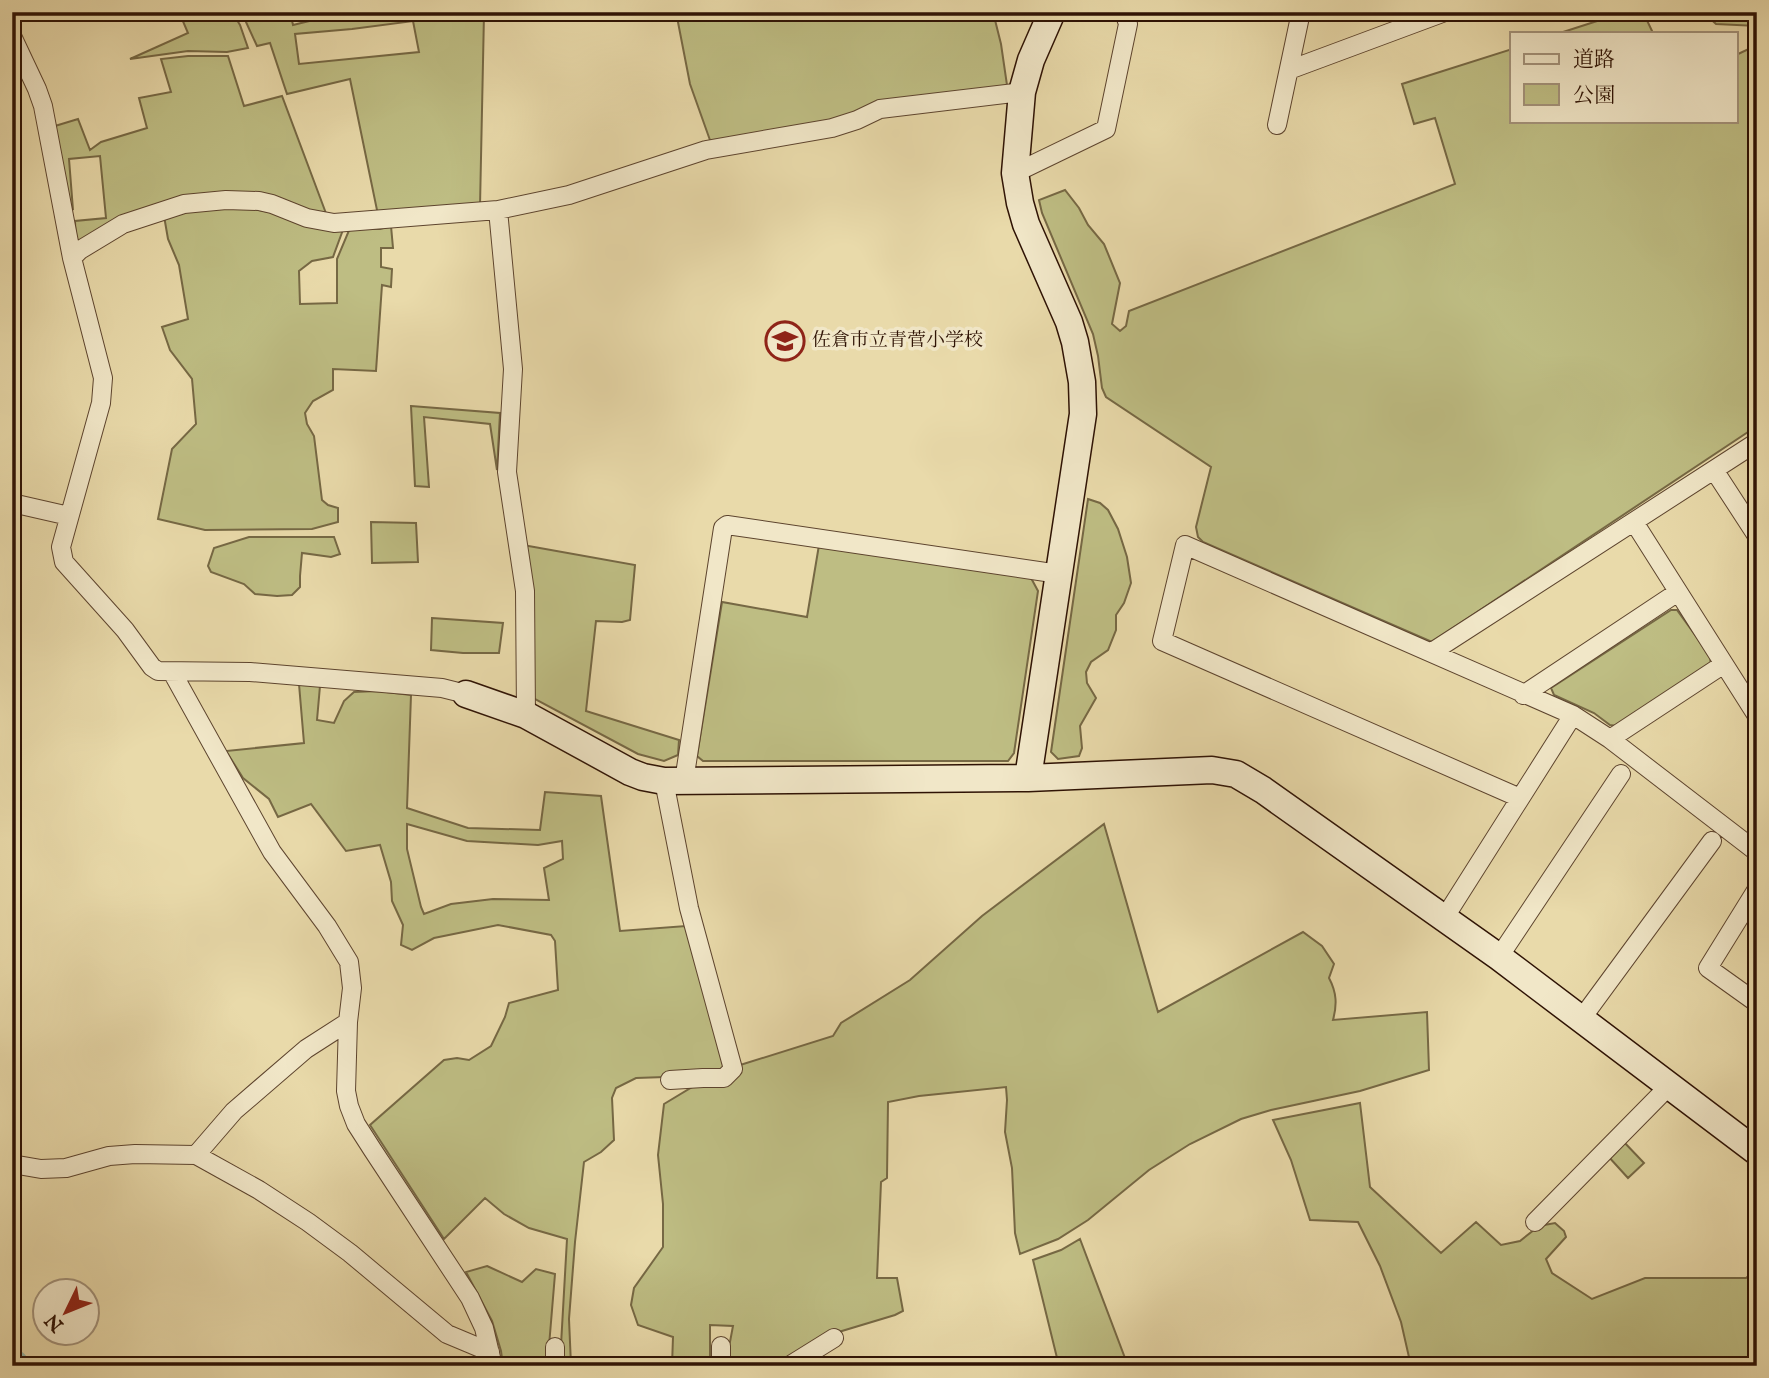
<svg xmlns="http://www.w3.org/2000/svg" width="1769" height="1378" viewBox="0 0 1769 1378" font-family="'IM FELL English','Noto Serif JP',serif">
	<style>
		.green { fill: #bebd83; stroke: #766844; stroke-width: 2; fill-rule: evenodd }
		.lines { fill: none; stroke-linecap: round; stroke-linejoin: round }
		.river { stroke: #97baad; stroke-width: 33 }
		.street-casing { stroke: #5d442e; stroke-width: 20 }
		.secondary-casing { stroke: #2e1204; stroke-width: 29 }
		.street { stroke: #f1e7c8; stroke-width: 18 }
		.secondary { stroke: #f1e7c8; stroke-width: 26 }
		.labels { text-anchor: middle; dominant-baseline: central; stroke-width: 7; stroke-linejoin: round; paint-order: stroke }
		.poi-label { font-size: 19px; fill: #2e1204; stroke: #f1e7c8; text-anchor: start }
	</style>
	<rect width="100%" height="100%" fill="#e9daaa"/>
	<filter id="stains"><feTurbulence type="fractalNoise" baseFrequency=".00286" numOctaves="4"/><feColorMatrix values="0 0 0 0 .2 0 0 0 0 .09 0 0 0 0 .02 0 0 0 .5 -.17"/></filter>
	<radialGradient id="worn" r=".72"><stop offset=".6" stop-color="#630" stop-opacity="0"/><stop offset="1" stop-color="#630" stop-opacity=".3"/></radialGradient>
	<path class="green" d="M 179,12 L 232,12 L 240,25 L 248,48 L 227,52 L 188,51 L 130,59 L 188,33 Z
		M 240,12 L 290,12 L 293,25 L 346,12 L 412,12 L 414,21 L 484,14 L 480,206 L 378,215 L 350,79 L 287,94 L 270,43 L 257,46 L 246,22 ZM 413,21 L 419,52 L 299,64 L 295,34 L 352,29 Z
		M 676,12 L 993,12 L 1001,44 L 1007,85 L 1002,88 L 831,123 L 711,143 L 690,84 Z
		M 1625,12 L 1643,12 L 1653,33 L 1560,33 Z
		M 1703,12 L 1757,12 L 1757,26 L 1716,24 Z
		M 1757,45 L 1757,426 L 1432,642 L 1203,542 L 1198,537 L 1196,527 L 1211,467 L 1106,397 L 1102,388 L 1098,356 L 1093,334 L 1042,213 L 1039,200 L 1065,190 L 1079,208 L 1088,225 L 1104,244 L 1120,283 L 1112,324 L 1120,331 L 1126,326 L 1129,311 L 1455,184 L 1435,118 L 1414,124 L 1402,84 L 1512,49 L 1512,121 L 1736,121 L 1736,55 Z
		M 188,56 L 228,56 L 244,106 L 282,96 L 327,216 L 241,195 L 76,245 L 75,221 L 106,218 L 100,156 L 69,159 L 73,210 L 69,201 L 55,126 L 78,119 L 90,150 L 101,142 L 147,128 L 139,98 L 171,92 L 161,59 Z
		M 224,203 L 344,227 L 333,257 L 312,261 L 299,271 L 300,304 L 337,303 L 337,259 L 350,228 L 380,229 L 391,226 L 393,248 L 381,248 L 381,267 L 392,269 L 391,287 L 382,285 L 376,371 L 333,369 L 333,390 L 313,401 L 305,413 L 307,424 L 314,436 L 322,500 L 328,505 L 338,508 L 338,522 L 312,529 L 205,530 L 158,519 L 172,449 L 196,424 L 192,379 L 170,350 L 162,327 L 188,319 L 179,265 L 168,239 L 164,216 Z
		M 411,406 L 500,413 L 497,470 L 490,424 L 424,417 L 429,487 L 415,486 Z
		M 1088,499 L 1100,503 L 1108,510 L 1118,529 L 1127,557 L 1131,583 L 1124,603 L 1116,615 L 1116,630 L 1108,650 L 1091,662 L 1086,672 L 1087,683 L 1096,698 L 1080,726 L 1082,748 L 1079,756 L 1058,759 L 1051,752 Z
		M 371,522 L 416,523 L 418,562 L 372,563 Z
		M 249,537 L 334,537 L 340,554 L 331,557 L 302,553 L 300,576 L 300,587 L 292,595 L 277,596 L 255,594 L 244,584 L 211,572 L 208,566 L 214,548 Z
		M 523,545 L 635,565 L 630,620 L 622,622 L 596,621 L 586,711 L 679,740 L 678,755 L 664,761 L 638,754 L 531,697 Z
		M 819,545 L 1031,578 L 1038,591 L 1014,753 L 1008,761 L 703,761 L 697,756 L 722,602 L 807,617 Z
		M 1671,610 L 1677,610 L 1711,657 L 1710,663 L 1617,726 L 1610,725 L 1594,713 L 1554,695 L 1551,688 Z
		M 432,618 L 503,623 L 499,653 L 463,653 L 431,650 Z
		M 299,684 L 320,686 L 317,720 L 334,723 L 344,701 L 354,692 L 378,691 L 411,695 L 407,808 L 468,828 L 540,830 L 545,792 L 601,796 L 620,931 L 686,926 L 729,1066 L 723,1075 L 636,1078 L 616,1088 L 612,1098 L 614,1140 L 601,1152 L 584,1162 L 575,1242 L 569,1319 L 571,1365 L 566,1365 L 561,1345 L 567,1239 L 529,1228 L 504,1214 L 485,1198 L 444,1239 L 370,1125 L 444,1060 L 457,1058 L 469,1060 L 491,1046 L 505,1017 L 509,1003 L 558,990 L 555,941 L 551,935 L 498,925 L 434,938 L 412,950 L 401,945 L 403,925 L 392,901 L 391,882 L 380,845 L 346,851 L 311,804 L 278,817 L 269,799 L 243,778 L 226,751 L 304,743 ZM 407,824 L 467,841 L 538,845 L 562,841 L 563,859 L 544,868 L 549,900 L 493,899 L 451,904 L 424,914 L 421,907 L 407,849 Z
		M 1104,824 L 1158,1012 L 1303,932 L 1322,946 L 1334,964 L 1329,978 C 1337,993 1337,1005 1333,1020 L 1427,1012 L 1429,1070 L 1360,1091 L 1271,1110 L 1241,1119 L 1190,1144 L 1149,1170 L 1088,1220 L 1058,1239 L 1020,1254 L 1015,1233 L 1012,1168 L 1005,1132 L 1007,1100 L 1006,1087 L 919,1096 L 888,1102 L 887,1178 L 881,1182 L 877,1278 L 897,1278 L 903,1311 L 895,1315 L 832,1334 L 782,1366 L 732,1366 L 726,1363 L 733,1326 L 710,1325 L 710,1366 L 672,1366 L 673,1337 L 638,1325 L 631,1305 L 634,1288 L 663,1247 L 663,1204 L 658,1155 L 664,1104 L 699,1083 L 737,1066 L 833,1036 L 841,1023 L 910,980 L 982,916 Z
		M 1360,1103 L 1370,1187 L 1441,1253 L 1476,1222 L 1501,1245 L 1520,1241 L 1539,1226 L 1555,1223 L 1564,1231 L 1566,1237 L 1546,1259 L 1552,1273 L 1592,1299 L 1645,1278 L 1746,1278 L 1757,1269 L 1757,1366 L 1725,1366 L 1712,1363 L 1711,1366 L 1411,1366 L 1401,1322 L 1380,1266 L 1358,1222 L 1310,1220 L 1291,1160 L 1273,1120 Z
		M 1622,1140 L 1644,1163 L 1628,1178 L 1607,1155 Z
		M 1080,1239 L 1128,1366 L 1059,1366 L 1033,1260 L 1061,1250 Z
		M 487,1266 L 522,1282 L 536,1269 L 555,1274 L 549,1346 L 546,1366 L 503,1366 L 501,1351 L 492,1321 L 466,1272 Z"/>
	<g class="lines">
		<path class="river" d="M 12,1365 L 13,1366"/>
		<g class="street-casing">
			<path id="street" d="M 12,36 L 37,89 L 43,106 L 72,258 L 103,378 L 101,403 L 61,547 L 64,562 L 125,630 L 152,667 L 158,671 L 250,672 L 442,688 L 466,694
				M 1289,70 L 1445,12
				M 1277,125 L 1301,12
				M 1015,173 L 1106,129 L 1128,24 L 1124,12
				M 498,210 L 513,369 L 507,472 L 525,591 L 526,715
				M 72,258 L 80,250 L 123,224 L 184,204 L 226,200 L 259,201 L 272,204 L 307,218 L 334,223 L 498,210 L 569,195 L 706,150 L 832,128 L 857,120 L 880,109 L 1022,92
				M 1714,470 L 1757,536
				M 12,503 L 69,516
				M 1634,522 L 1757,716
				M 1432,652 L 1757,442
				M 172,672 L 272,852 L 327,926 L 349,962 L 352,988 L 348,1022 L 346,1091 L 349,1106 L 356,1124 L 372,1149 L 470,1298 L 484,1328 L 493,1366
				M 1523,695 L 1678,592
				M 1610,739 L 1724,664
				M 664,781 L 689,908 L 733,1069 L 724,1078 L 703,1078 L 670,1080
				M 684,781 L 723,528 L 727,525 L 1059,574
				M 1520,798 L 1162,641 L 1185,545 L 1573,715 L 1610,739 L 1757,852
				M 1757,889 L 1708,968 L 1757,1003
				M 1445,917 L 1573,715
				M 1499,957 L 1621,774
				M 1582,1018 L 1712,841
				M 196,1155 L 234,1111 L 306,1049 L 348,1022
				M 12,1164 L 41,1169 L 66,1168 L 109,1156 L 135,1154 L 196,1155 L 259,1190 L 308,1222 L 350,1253 L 447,1334 L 490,1352
				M 1535,1222 L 1670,1085
				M 721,1346 L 721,1366
				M 555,1347 L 555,1366
				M 789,1366 L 834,1338"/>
		</g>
		<g class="secondary-casing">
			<path id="secondary" d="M 466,694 L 526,715 L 630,772 L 643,777 L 664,781 L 1028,778 L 1212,770 L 1236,774 L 1263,790 L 1499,957 L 1757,1152
				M 1028,778 L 1083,414 L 1082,382 L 1075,342 L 1069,322 L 1026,224 L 1020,203 L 1015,173 L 1022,92 L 1031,60 L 1052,12"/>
		</g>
		<use href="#street" class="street"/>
		<use href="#secondary" class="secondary"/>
	</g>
	<defs>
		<g id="school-ring" transform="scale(2.0125)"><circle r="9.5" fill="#f1e7c8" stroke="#8f2418" stroke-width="1.5"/><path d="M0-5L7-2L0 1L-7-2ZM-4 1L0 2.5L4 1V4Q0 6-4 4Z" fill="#8f2418"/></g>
	</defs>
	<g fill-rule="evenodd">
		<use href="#school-ring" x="785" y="341"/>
	</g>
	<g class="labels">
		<g class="poi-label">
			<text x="812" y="341">佐倉市立青菅小学校</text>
		</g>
	</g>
	<rect width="1769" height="1378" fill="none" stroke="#e9daaa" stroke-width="42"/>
	<rect x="14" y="14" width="1741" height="1350" fill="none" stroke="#2e1204" stroke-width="3.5"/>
	<rect x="21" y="21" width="1727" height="1336" fill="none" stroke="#2e1204" stroke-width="2"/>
	<rect x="1510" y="32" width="228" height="91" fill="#f1e7c8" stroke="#a3927a" stroke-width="2"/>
	<rect x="1524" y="54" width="35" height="10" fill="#f1e7c8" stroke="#a3927a" stroke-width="2"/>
	<text x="1573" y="66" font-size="21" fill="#2e1204">道路</text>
	<rect x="1524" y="84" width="35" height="21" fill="#bebd83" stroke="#a3927a" stroke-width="2"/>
	<text x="1573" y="102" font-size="21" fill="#2e1204">公園</text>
	<g transform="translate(66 1312) rotate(227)"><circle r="33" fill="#f1e7c8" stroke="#a3927a" stroke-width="2"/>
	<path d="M0-5L12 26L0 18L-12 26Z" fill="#8f2418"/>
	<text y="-10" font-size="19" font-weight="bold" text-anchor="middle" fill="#2e1204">N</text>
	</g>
	<rect width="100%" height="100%" filter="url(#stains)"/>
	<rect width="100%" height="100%" fill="url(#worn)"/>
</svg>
